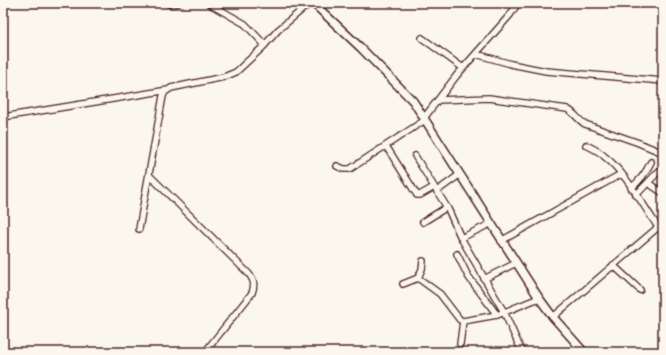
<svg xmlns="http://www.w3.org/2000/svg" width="666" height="355" viewBox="0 0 666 355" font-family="Itim,sans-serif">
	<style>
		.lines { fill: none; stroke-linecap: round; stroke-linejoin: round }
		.minor-casing { stroke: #4a1f2b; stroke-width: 8 }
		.major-casing { stroke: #4a1f2b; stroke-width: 10 }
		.minor { stroke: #fbf7ec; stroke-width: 5.5 }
		.major { stroke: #fbf7ec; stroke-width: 7 }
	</style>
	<rect width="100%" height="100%" fill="#fbf7ec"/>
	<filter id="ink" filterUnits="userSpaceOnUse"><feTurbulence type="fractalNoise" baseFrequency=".025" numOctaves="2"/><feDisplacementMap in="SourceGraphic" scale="8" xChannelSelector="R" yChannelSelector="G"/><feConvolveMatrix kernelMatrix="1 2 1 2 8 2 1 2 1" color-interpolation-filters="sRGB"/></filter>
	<g filter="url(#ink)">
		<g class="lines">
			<g class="minor-casing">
				<path id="minor" d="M 208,3 L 245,24 L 265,45
					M 169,4 L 178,3
					M 422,38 L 463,68
					M 476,54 L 511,64 L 546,71 L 663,81
					M 438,100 L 489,98 L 567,109 C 574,112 578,120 585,124 L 639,143 L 663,153
					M 3,117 L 168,90
					M 424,118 L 457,75 L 510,15 L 518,3
					M 586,145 C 592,148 599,151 604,156 C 626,173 642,204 658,227
					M 386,146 L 417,195 L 420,195 L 434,187
					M 415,156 L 448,209 L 461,238 L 504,312 L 522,352
					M 337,166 L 344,169 L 350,169 L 425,120
					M 149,175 L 249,274 C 254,281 255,284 252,293 L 205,352
					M 648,183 L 663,193
					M 631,188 C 641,180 646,173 651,162
					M 437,191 L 459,175
					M 636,195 L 659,171
					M 423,222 L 447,207
					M 139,229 L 163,96 L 165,92 L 171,88 L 224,77 L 236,72 L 263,47 L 278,30 L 310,3
					M 461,238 L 490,224
					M 501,241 L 621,174
					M 457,254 L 468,276 L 497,315
					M 613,265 L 640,290
					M 418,278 L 440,294 L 460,320 L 463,321 L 497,315 L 539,298
					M 484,279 L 516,263
					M 403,284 L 418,278 L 422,269 L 423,261
					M 553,317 L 663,223
					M 460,344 L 463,321"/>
			</g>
			<g class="major-casing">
				<path id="major" d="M 313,3 L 361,48 L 413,101 L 539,298 L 553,317 L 584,352"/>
			</g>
			<use href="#minor" class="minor"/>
			<use href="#major" class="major"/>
		</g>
	</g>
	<rect width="666" height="355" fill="none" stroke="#fbf7ec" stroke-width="16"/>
	<rect x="8" y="8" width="650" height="339" fill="none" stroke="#4a1f2b" stroke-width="1.5" filter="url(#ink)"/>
</svg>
